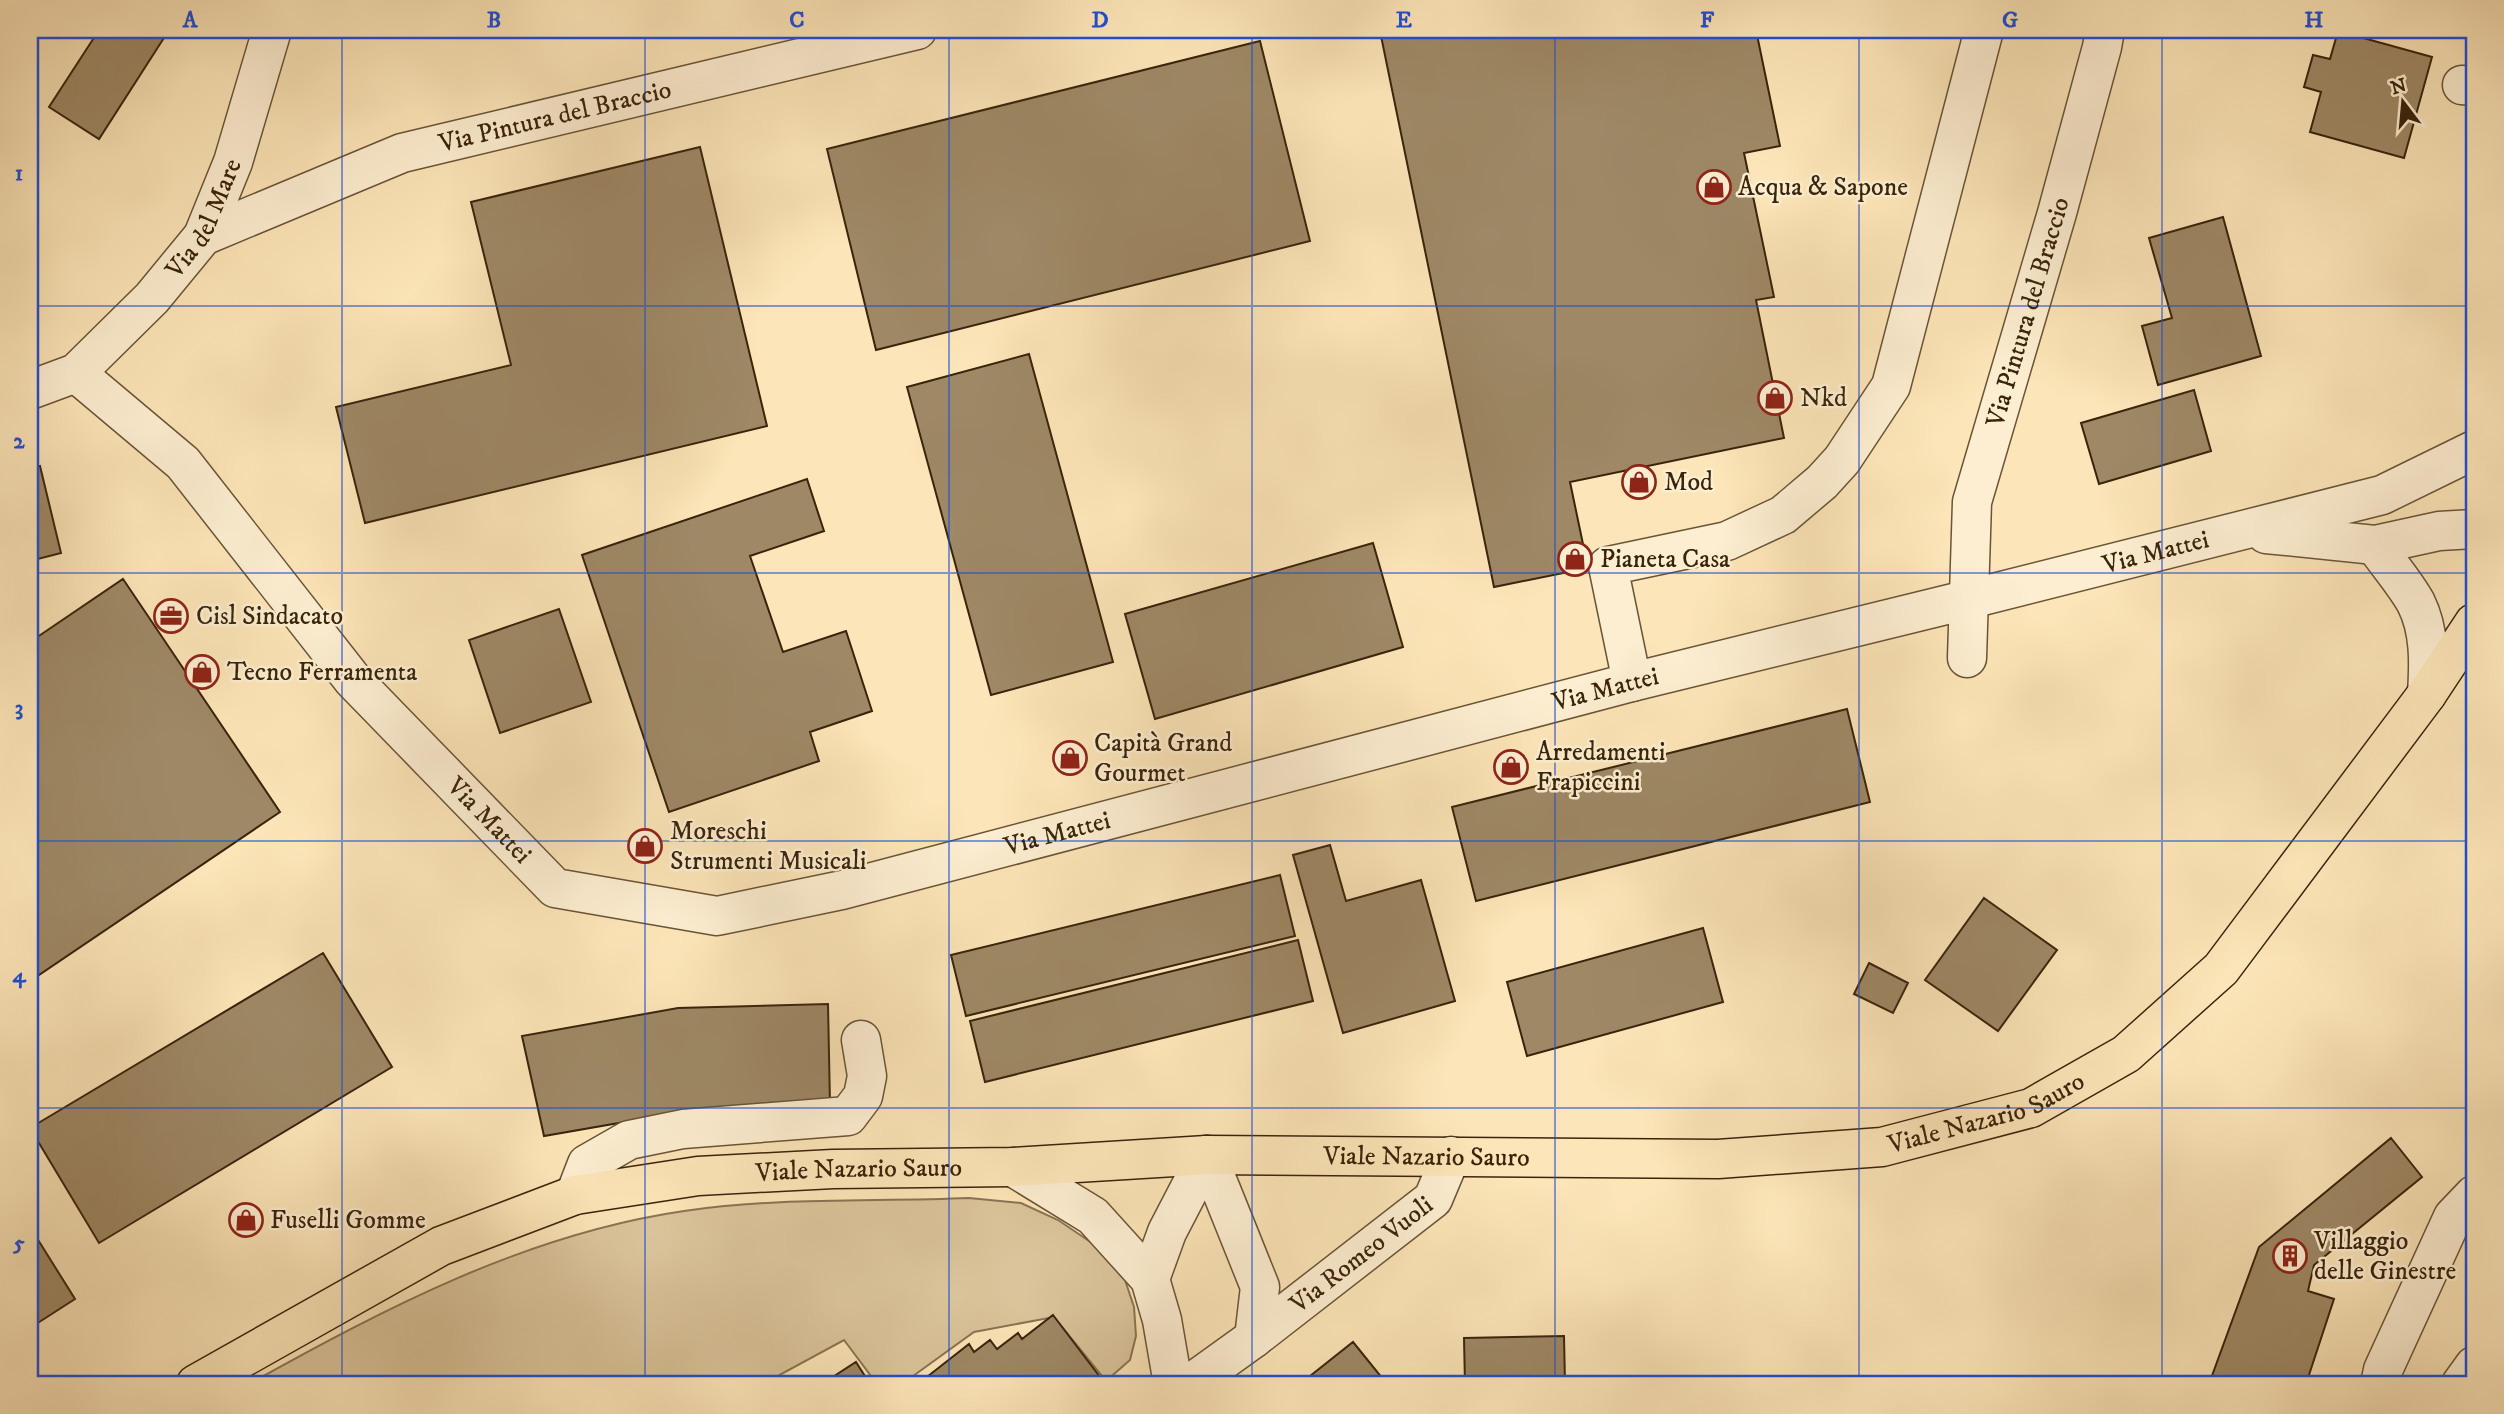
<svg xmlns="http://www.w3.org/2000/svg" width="2504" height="1414" viewBox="0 0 2504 1414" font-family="'IM FELL DW Pica',serif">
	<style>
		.green { fill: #dbc49b; stroke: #8a7453; stroke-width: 2 }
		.building { fill: #9e8865; stroke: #39240b; stroke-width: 2 }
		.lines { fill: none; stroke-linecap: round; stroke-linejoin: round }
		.minor-casing { stroke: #6a5436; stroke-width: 41 }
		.major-casing { stroke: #39240b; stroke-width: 41 }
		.minor { stroke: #fdeed1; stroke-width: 38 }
		.major { stroke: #fce5b8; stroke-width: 38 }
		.grid { fill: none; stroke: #1d4ed8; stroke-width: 2; stroke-opacity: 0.55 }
		.labels { text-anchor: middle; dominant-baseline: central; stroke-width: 5; stroke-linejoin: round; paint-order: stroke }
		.street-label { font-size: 26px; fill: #39240b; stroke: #fdeed1 }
		.poi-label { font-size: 26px; fill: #39240b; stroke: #fdeed1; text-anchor: start }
		.neatline { fill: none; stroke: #1d4ed8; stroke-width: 2.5 }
		.grid-label { font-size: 23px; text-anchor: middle; font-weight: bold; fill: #1d4ed8 }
	</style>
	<rect width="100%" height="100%" fill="#fce5b8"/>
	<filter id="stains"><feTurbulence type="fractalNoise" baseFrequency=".00286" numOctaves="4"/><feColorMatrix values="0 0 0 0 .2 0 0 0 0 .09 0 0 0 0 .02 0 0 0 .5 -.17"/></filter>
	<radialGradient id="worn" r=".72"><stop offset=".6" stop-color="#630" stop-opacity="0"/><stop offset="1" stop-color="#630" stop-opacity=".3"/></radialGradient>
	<path class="green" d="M 969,1198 L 1021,1203 L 1058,1220 L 1095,1245 L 1125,1280 L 1134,1307 L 1136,1336 L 1130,1360 L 1106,1381 L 1054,1317 L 974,1332 L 902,1384 L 877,1384 L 844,1340 L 763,1384 L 249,1384 C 386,1308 526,1234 684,1211 C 778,1197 874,1202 969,1198 Z"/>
	<path class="building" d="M 99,30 L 169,30 L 99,139 L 49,107 Z
		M 1385,30 L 1756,30 L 1780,146 L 1744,153 L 1774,297 L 1756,300 L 1784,438 L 1570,482 L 1588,568 L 1494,587 L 1380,31 Z
		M 2338,31 L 2432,57 L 2404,158 L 2310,132 L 2321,92 L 2304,87 L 2313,55 L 2330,59 Z
		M 1260,41 L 1310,241 L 876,350 L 827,149 Z
		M 700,147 L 767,426 L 365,523 L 336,407 L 511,365 L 471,202 Z
		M 2223,217 L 2261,356 L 2158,385 L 2142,326 L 2172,318 L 2149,238 Z
		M 1029,354 L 1113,662 L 991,695 L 907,387 Z
		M 2194,390 L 2211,451 L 2099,484 L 2081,423 Z
		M 40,466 L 61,553 L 30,561 L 30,468 Z
		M 807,479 L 824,531 L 750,556 L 783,652 L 846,631 L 872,711 L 810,732 L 819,761 L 669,812 L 582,555 Z
		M 1373,543 L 1403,647 L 1155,719 L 1125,614 Z
		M 123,579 L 280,812 L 30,981 L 30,642 Z
		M 559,609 L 591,702 L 500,733 L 469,640 Z
		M 1847,709 L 1870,802 L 1476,901 L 1452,807 Z
		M 1330,845 L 1346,901 L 1421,880 L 1455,1001 L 1343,1033 L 1293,855 Z
		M 1280,875 L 1295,936 L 966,1016 L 951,955 Z
		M 1984,898 L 2057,950 L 1998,1031 L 1925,980 Z
		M 1703,928 L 1723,1002 L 1527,1056 L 1507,982 Z
		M 1298,940 L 1313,1001 L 985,1082 L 970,1021 Z
		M 323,953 L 392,1067 L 99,1243 L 30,1128 Z
		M 1869,963 L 1908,983 L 1893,1013 L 1854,994 Z
		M 828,1004 L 830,1104 L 682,1112 L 544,1136 L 522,1036 L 678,1008 Z
		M 2391,1138 L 2422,1177 L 2314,1265 L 2308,1291 L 2334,1299 L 2306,1384 L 2209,1384 L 2259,1247 Z
		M 30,1227 L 75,1299 L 30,1328 Z
		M 1053,1315 L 1100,1377 L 1090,1384 L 927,1384 L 923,1380 L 969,1344 L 974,1352 L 990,1340 L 997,1349 L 1018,1333 L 1022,1339 Z
		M 1564,1336 L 1565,1384 L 1465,1384 L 1464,1338 Z
		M 1353,1342 L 1387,1384 L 1300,1384 Z
		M 856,1362 L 870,1384 L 822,1384 Z"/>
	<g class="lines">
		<g class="minor-casing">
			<g id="minor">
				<path d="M 2462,85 L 2474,86"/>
				<path id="s1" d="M 203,236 L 402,153 L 917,30"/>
				<path id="s2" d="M 76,373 L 183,463 L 353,680 L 555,888 L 717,916 L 842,890 L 1632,682 L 1970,599 L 2382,495 L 2474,450"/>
				<path id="s3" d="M 30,390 L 76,373 L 152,298 L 203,236 L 233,162 L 272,30"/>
				<path d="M 2266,534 L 2375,545 L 2439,531 L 2474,529"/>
				<path d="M 2375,545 C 2388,564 2405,583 2416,603 C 2430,631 2429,663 2427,694"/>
				<path id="s4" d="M 1967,658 L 1972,502 L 2057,213 L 2102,47 L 2105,30"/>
				<path d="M 1632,682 L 1608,566 L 1727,541 L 1783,515 L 1822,482 L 1842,460 L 1891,386 L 1984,30"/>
				<path d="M 1207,1155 L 1260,1287 L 1254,1338"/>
				<path d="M 1013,1167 L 1093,1216 L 1150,1279 L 1162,1320 L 1173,1384"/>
				<path d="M 575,1195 L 587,1164 L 629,1140 L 683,1129 L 848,1116 L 863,1096 L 867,1076 L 861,1040"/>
				<path d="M 1150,1279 L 1167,1232 L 1207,1155"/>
				<path id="s5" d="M 1190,1384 L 1254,1338 L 1433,1199 L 1451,1156"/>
				<path d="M 2380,1384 L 2383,1370 L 2453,1217 L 2474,1195"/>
				<path d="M 2461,1384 L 2474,1366"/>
			</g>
		</g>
		<g class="major-casing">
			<g id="major">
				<path id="s6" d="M 196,1384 L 441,1246 L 575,1195 L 698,1176 L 833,1169 L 1013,1167 L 1207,1155 L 1718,1159 L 1882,1147 L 2031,1108 L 2126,1054 L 2221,969 L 2427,694 L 2474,623"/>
			</g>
		</g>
		<use href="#minor" class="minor"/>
		<use href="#major" class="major"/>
	</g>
	<path class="grid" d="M 342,30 L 342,1384M 645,30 L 645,1384M 949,30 L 949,1384M 1252,30 L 1252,1384M 1555,30 L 1555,1384M 1859,30 L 1859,1384M 2162,30 L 2162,1384M 30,306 L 2474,306M 30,573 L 2474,573M 30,841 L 2474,841M 30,1108 L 2474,1108"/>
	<defs>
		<g id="shop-ring" transform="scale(1.75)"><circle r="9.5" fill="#fdeed1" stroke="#8f2418" stroke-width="1.5"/><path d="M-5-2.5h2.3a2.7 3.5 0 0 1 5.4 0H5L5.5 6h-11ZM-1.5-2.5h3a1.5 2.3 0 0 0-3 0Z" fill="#8f2418"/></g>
		<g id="office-ring" transform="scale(1.75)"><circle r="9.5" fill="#fdeed1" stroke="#8f2418" stroke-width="1.5"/><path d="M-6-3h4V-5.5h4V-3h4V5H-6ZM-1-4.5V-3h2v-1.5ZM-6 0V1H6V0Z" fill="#8f2418"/></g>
		<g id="building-ring" transform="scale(1.75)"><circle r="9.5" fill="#fdeed1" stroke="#8f2418" stroke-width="1.5"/><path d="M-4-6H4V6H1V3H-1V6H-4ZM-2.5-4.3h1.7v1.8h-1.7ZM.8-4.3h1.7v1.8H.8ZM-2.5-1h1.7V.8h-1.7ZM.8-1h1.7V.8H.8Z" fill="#8f2418"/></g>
	</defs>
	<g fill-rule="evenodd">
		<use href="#shop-ring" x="1714" y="187"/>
		<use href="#shop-ring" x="1775" y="398"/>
		<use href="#shop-ring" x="1639" y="482"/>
		<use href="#shop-ring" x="1575" y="559"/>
		<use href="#office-ring" x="171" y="616"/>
		<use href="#shop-ring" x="202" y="672"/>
		<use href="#shop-ring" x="1070" y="758"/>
		<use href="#shop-ring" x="1511" y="767"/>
		<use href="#shop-ring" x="645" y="846"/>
		<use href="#shop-ring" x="246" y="1220"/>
		<use href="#building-ring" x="2290" y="1256"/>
	</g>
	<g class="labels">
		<g class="street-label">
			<text stroke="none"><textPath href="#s1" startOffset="373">Via Pintura del Braccio</textPath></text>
			<text stroke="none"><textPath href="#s3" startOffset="252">Via del Mare</textPath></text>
			<text stroke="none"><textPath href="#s4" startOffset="354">Via Pintura del Braccio</textPath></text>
			<text stroke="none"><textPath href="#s2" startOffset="2354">Via Mattei</textPath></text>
			<text stroke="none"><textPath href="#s2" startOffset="1787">Via Mattei</textPath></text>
			<text stroke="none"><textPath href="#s2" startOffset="611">Via Mattei</textPath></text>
			<text stroke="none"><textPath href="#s2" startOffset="1220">Via Mattei</textPath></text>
			<text stroke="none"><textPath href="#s6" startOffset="1844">Viale Nazario Sauro</textPath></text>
			<text stroke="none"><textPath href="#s6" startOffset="1278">Viale Nazario Sauro</textPath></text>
			<text stroke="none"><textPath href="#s6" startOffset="710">Viale Nazario Sauro</textPath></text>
			<text stroke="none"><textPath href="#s5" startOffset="215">Via Romeo Vuoli</textPath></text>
		</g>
		<g class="poi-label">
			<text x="1738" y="187">Acqua &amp; Sapone</text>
			<text x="1800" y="398">Nkd</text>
			<text x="1664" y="482">Mod</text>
			<text x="1600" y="559">Pianeta Casa</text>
			<text x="196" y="616">Cisl Sindacato</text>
			<text x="227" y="672">Tecno Ferramenta</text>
			<text x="1094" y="743">Capità Grand<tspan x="1094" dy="30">Gourmet</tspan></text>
			<text x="1536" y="752">Arredamenti<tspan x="1536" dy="30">Frapiccini</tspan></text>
			<text x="670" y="831">Moreschi<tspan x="670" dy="30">Strumenti Musicali</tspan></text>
			<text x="270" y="1220">Fuselli Gomme</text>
			<text x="2314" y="1241">Villaggio<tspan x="2314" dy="30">delle Ginestre</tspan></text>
		</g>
	</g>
	<rect width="2504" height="1414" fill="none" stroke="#fce5b8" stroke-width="77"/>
	<g transform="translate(2403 102) rotate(344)" stroke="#fdeed1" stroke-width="5" paint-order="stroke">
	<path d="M0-5L12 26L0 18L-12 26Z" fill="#39240b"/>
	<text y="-10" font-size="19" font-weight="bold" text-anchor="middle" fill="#39240b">N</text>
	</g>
	<rect x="38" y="38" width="2428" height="1338" class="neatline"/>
	<g class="grid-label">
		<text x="190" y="27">A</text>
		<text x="494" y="27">B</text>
		<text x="797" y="27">C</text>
		<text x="1100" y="27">D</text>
		<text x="1404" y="27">E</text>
		<text x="1707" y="27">F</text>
		<text x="2010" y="27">G</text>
		<text x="2314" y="27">H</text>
		<text x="19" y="180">1</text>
		<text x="19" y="448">2</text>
		<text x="19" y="715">3</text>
		<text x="19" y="982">4</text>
		<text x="19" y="1250">5</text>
	</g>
	<rect width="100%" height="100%" filter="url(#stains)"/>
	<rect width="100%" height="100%" fill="url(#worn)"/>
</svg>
